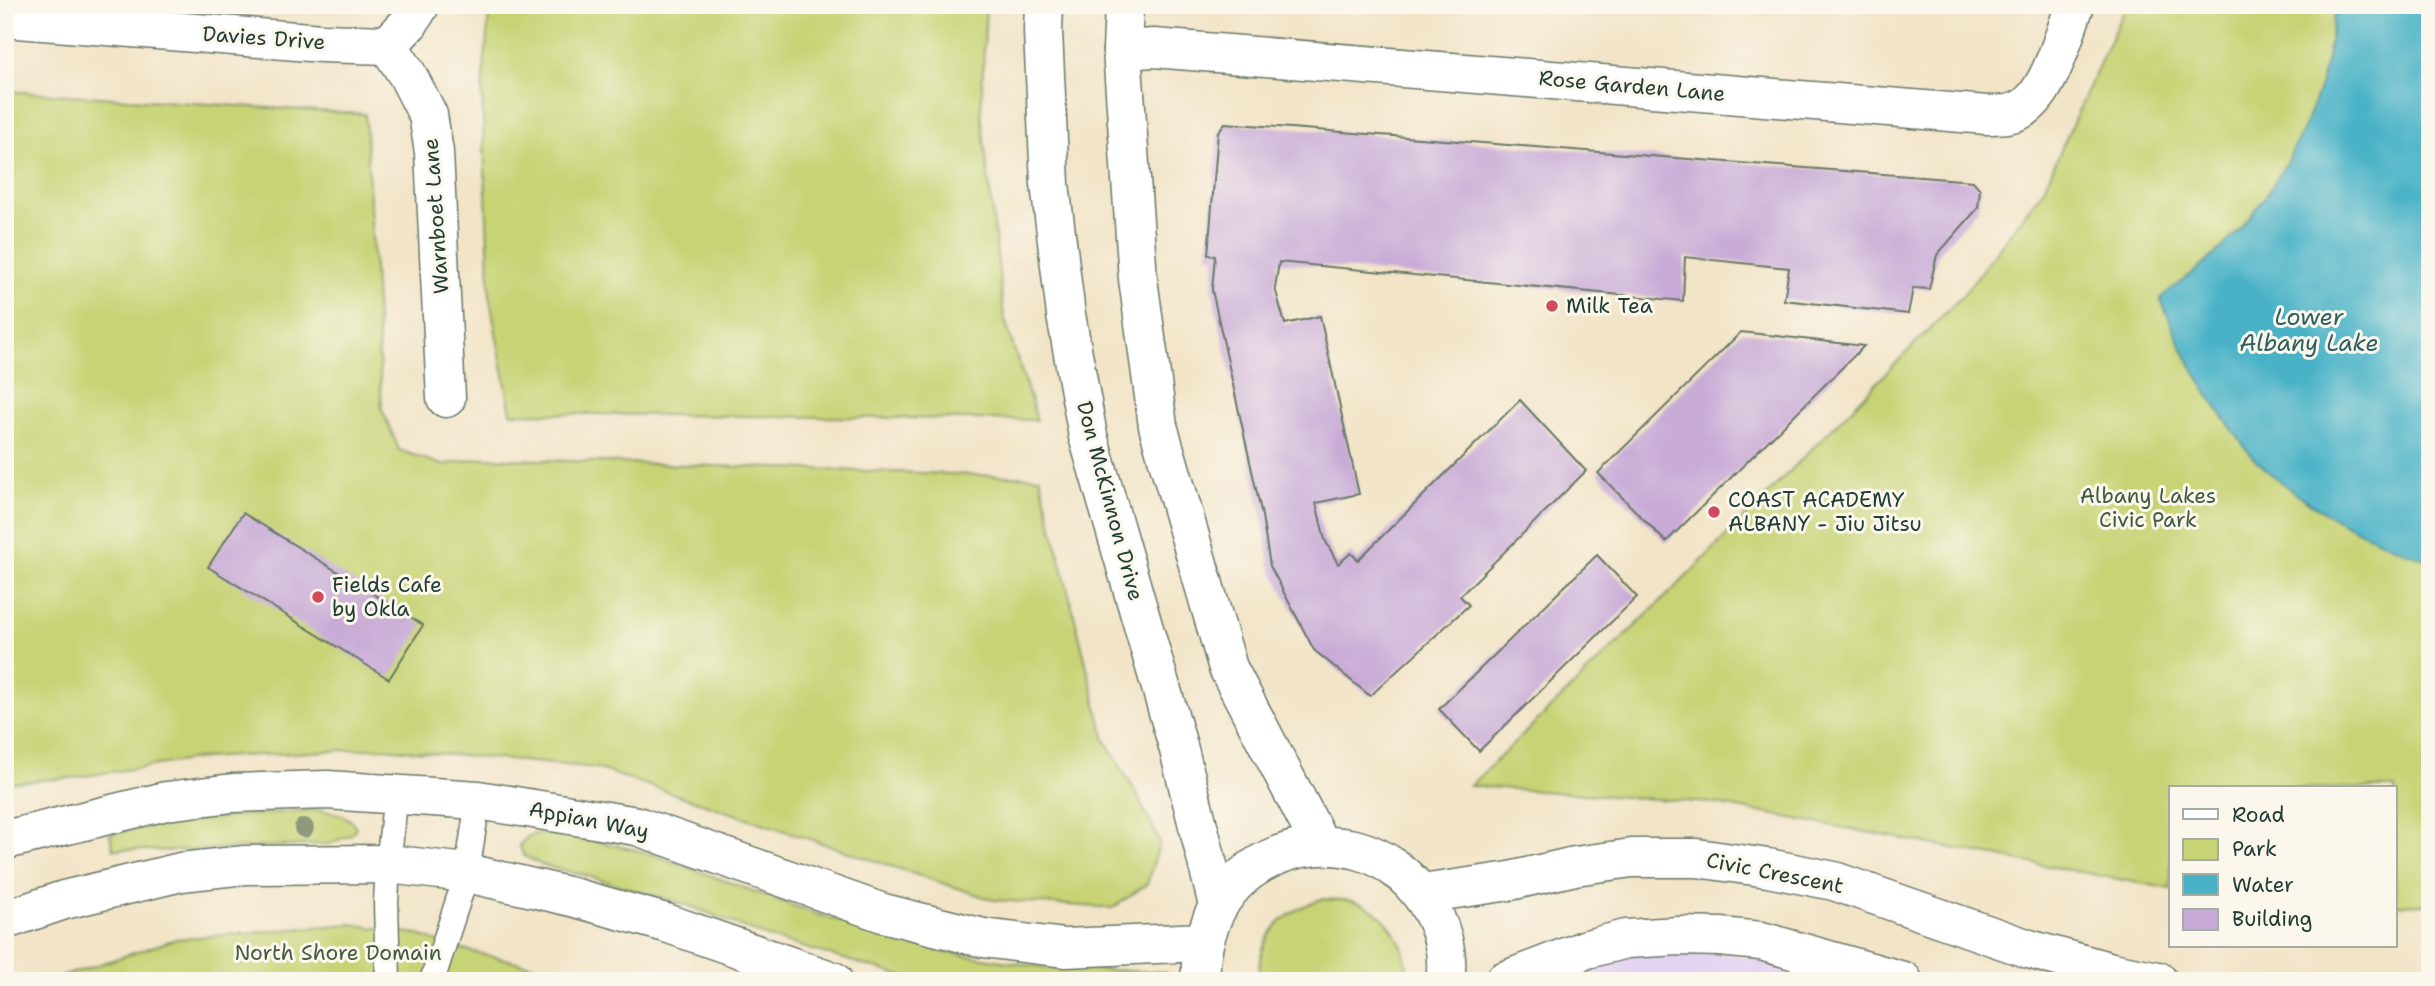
<svg xmlns="http://www.w3.org/2000/svg" width="2435" height="986" viewBox="0 0 2435 986" font-family="'Shantell Sans',sans-serif">
	<style>
		.built { fill: #e3d3f2 }
		.green { fill: #c7d375; stroke: #738854; stroke-width: 2 }
		.water { fill: #49b2c7; stroke: #34787e; stroke-width: 2 }
		.building { fill: #c8acd7 }
		.lines { fill: none; stroke-linecap: round; stroke-linejoin: round }
		.lane-casing { stroke: #697767; stroke-width: 27 }
		.street-casing { stroke: #697767; stroke-width: 41 }
		.secondary-casing { stroke: #697767; stroke-width: 41 }
		.lane { stroke: #fff; stroke-width: 24 }
		.street { stroke: #fff; stroke-width: 38 }
		.secondary { stroke: #fff; stroke-width: 38 }
		.tree { fill: #91997d }
		.poi-dot { fill: #d1495b; stroke: #fbf7ec; stroke-width: 2.5 }
		.labels { text-anchor: middle; dominant-baseline: central; stroke-width: 6; stroke-linejoin: round; paint-order: stroke }
		.street-label { font-size: 21px; fill: #1f3d34; stroke: #fbf7ec }
		.poi-label { font-size: 21px; fill: #1f3d34; stroke: #fbf7ec; text-anchor: start }
		.park-label { font-size: 21px; fill: #415b41; stroke: #fbf7ec }
		.water-label { font-size: 23px; font-style: italic; fill: #2c6060; stroke: #fbf7ec }
	</style>
	<rect width="100%" height="100%" fill="#fbf7ec"/>
	<filter id="ink" filterUnits="userSpaceOnUse"><feTurbulence type="fractalNoise" baseFrequency=".0143" numOctaves="2"/><feDisplacementMap in="SourceGraphic" scale="14" xChannelSelector="R" yChannelSelector="G"/><feConvolveMatrix kernelMatrix="1 2 1 2 8 2 1 2 1" color-interpolation-filters="sRGB"/></filter>
	<filter id="wash" filterUnits="userSpaceOnUse"><feTurbulence type="fractalNoise" baseFrequency=".00686" numOctaves="4" result="noise"/><feDisplacementMap in="SourceGraphic" scale="28" xChannelSelector="R" yChannelSelector="G"/><feGaussianBlur stdDeviation="1.57" result="paint"/><feColorMatrix in="noise" values="0 0 0 0 0 0 0 0 0 0 0 0 0 0 0 0 0 1.4 0 .05"/><feComposite in="paint" operator="in"/></filter>
	<g filter="url(#wash)">
		<rect width="100%" height="100%" fill="#f2e4c7"/>
		<path class="built" d="M 1626,939 L 1903,981 L 1504,981 Z"/>
		<path class="green" d="M 490,5 L 986,5 L 981,111 L 1004,317 L 1037,420 L 511,413 L 490,300 L 482,91 Z
			M 2126,5 L 2430,5 L 2430,904 L 2395,905 L 2395,788 L 2171,788 L 2171,889 L 1711,803 L 1470,786 L 1688,575 L 1963,295 L 2043,190 Z
			M 5,91 L 365,114 L 382,409 L 399,450 L 442,465 L 483,458 L 1040,477 L 1105,740 L 1137,795 L 1160,842 L 1147,884 L 1113,908 L 993,900 L 596,768 L 383,748 L 203,758 L 72,778 L 5,783 Z
			M 318,810 C 334,813 347,813 356,827 L 352,834 L 329,844 L 174,851 L 113,849 L 110,834 C 179,820 248,814 318,810 Z
			M 543,833 L 590,840 L 649,853 L 816,914 L 944,952 L 1049,968 L 1166,972 L 1163,981 L 919,981 L 765,936 L 693,907 L 584,875 L 542,865 L 524,856 L 519,845 L 530,835 Z
			M 1322,899 C 1329,900 1337,899 1345,900 C 1383,905 1410,943 1407,981 L 1259,981 C 1257,936 1282,912 1322,899 Z
			M 350,924 L 416,934 L 452,947 L 599,981 L 49,981 L 176,939 Z"/>
		<path class="water" d="M 2336,5 L 2430,5 L 2430,561 C 2365,537 2304,508 2255,459 C 2246,450 2239,439 2232,429 C 2200,387 2180,346 2160,298 C 2175,286 2191,275 2206,262 C 2258,219 2294,157 2317,94 C 2327,66 2331,35 2336,5 Z"/>
		<g id="blocks">
			<path class="building" d="M 1225,123 L 1973,181 L 1980,189 L 1978,208 L 1937,255 L 1929,289 L 1913,288 L 1908,314 L 1784,300 L 1789,268 L 1685,257 L 1683,301 L 1279,262 L 1275,288 L 1285,324 L 1320,316 L 1359,494 L 1316,503 L 1325,540 L 1338,564 L 1351,553 L 1358,560 L 1520,400 L 1586,471 L 1460,596 L 1469,605 L 1370,696 L 1314,650 L 1270,566 L 1262,516 L 1212,290 L 1215,256 L 1208,255 L 1218,132 Z
				M 1741,332 L 1864,346 L 1666,542 L 1598,473 Z
				M 243,513 L 423,625 L 389,679 L 208,567 Z
				M 1597,555 L 1637,597 L 1479,751 L 1439,709 Z"/>
		</g>
	</g>
	<g filter="url(#ink)">
		<use href="#blocks" fill-opacity="0" stroke="#697767" stroke-width="2"/>
		<g class="lines">
			<g class="lane-casing">
				<path id="lane" d="M 388,981 L 386,902 L 388,864 L 396,794
					M 432,981 L 467,873 L 478,800"/>
			</g>
			<g class="street-casing">
				<path id="street" d="M 5,18 L 322,43 L 388,45 L 409,23 L 420,5
					M 388,45 L 407,74 L 428,115 L 434,152 L 446,398
					M 1122,50 L 1154,48 L 1987,115 C 1998,115 2010,115 2020,110 C 2049,96 2064,34 2075,5"/>
			</g>
			<g class="secondary-casing">
				<path id="secondary" d="M 1044,5 L 1043,31 L 1050,184 L 1066,315 L 1088,436 L 1178,746 L 1218,905
					M 1124,5 L 1122,50 L 1138,279 L 1158,426 L 1228,668 L 1321,846
					M 5,840 L 166,801 L 233,793 L 327,790 L 478,800 L 637,826 L 883,913 L 983,938 L 1065,948 L 1203,942
					M 1422,894 L 1510,881 L 1575,866 L 1632,858 L 1697,858 L 1768,868 L 1834,881 L 2029,949 L 2112,972 L 2158,981
					M 5,920 L 64,900 L 181,872 L 245,865 L 388,864 L 467,873 L 572,897 L 666,923 L 833,981
					M 1201,981 C 1199,959 1204,939 1212,919 C 1235,863 1300,835 1358,850 C 1412,865 1454,925 1445,981
					M 1504,981 L 1587,949 L 1626,939 L 1679,936 L 1720,937 L 1761,941 L 1903,981"/>
			</g>
			<use href="#lane" class="lane"/>
			<use href="#street" class="street"/>
			<use href="#secondary" class="secondary"/>
		</g>
		<circle class="tree" cx="304" cy="828" r="10"/>
	</g>
	<g class="poi-dot">
		<circle cx="1552" cy="306" r="7"/>
		<circle cx="1714" cy="512" r="7"/>
		<circle cx="318" cy="597" r="7"/>
	</g>
	<g class="labels">
		<g class="street-label">
			<text transform="translate(264 38) rotate(4)">Davies Drive</text>
			<text transform="translate(1632 86) rotate(5)">Rose Garden Lane</text>
			<text transform="translate(436 216) rotate(-94)">Warnboet Lane</text>
			<text transform="translate(1110 501) rotate(75)">Don McKinnon Drive</text>
			<text transform="translate(589 820) rotate(11)">Appian Way</text>
			<text transform="translate(1775 873) rotate(11)">Civic Crescent</text>
		</g>
		<g class="poi-label">
			<text x="1566" y="306">Milk Tea</text>
			<text x="1728" y="500">COAST ACADEMY<tspan x="1728" dy="24">ALBANY - Jiu Jitsu</tspan></text>
			<text x="332" y="585">Fields Cafe<tspan x="332" dy="24">by Okla</tspan></text>
		</g>
		<g class="park-label">
			<text x="2148" y="496">Albany Lakes<tspan x="2148" dy="24">Civic Park</tspan></text>
			<text x="338" y="953">North Shore Domain</text>
		</g>
		<g class="water-label">
			<text x="2309" y="317">Lower<tspan x="2309" dy="26">Albany Lake</tspan></text>
		</g>
	</g>
	<rect width="2435" height="986" fill="none" stroke="#fbf7ec" stroke-width="28"/>
	<rect x="2169" y="786" width="228" height="161" fill="#fbf7ec" stroke="#a3ada2" stroke-width="2"/>
	<rect x="2183" y="809" width="35" height="10" fill="#ffffff" stroke="#a3ada2" stroke-width="2"/>
	<text x="2232" y="822" font-size="21" fill="#1f3d34">Road</text>
	<rect x="2183" y="839" width="35" height="21" fill="#c7d375" stroke="#a3ada2" stroke-width="2"/>
	<text x="2232" y="856" font-size="21" fill="#1f3d34">Park</text>
	<rect x="2183" y="874" width="35" height="21" fill="#49b2c7" stroke="#a3ada2" stroke-width="2"/>
	<text x="2232" y="892" font-size="21" fill="#1f3d34">Water</text>
	<rect x="2183" y="909" width="35" height="21" fill="#c8acd7" stroke="#a3ada2" stroke-width="2"/>
	<text x="2232" y="926" font-size="21" fill="#1f3d34">Building</text>
</svg>
